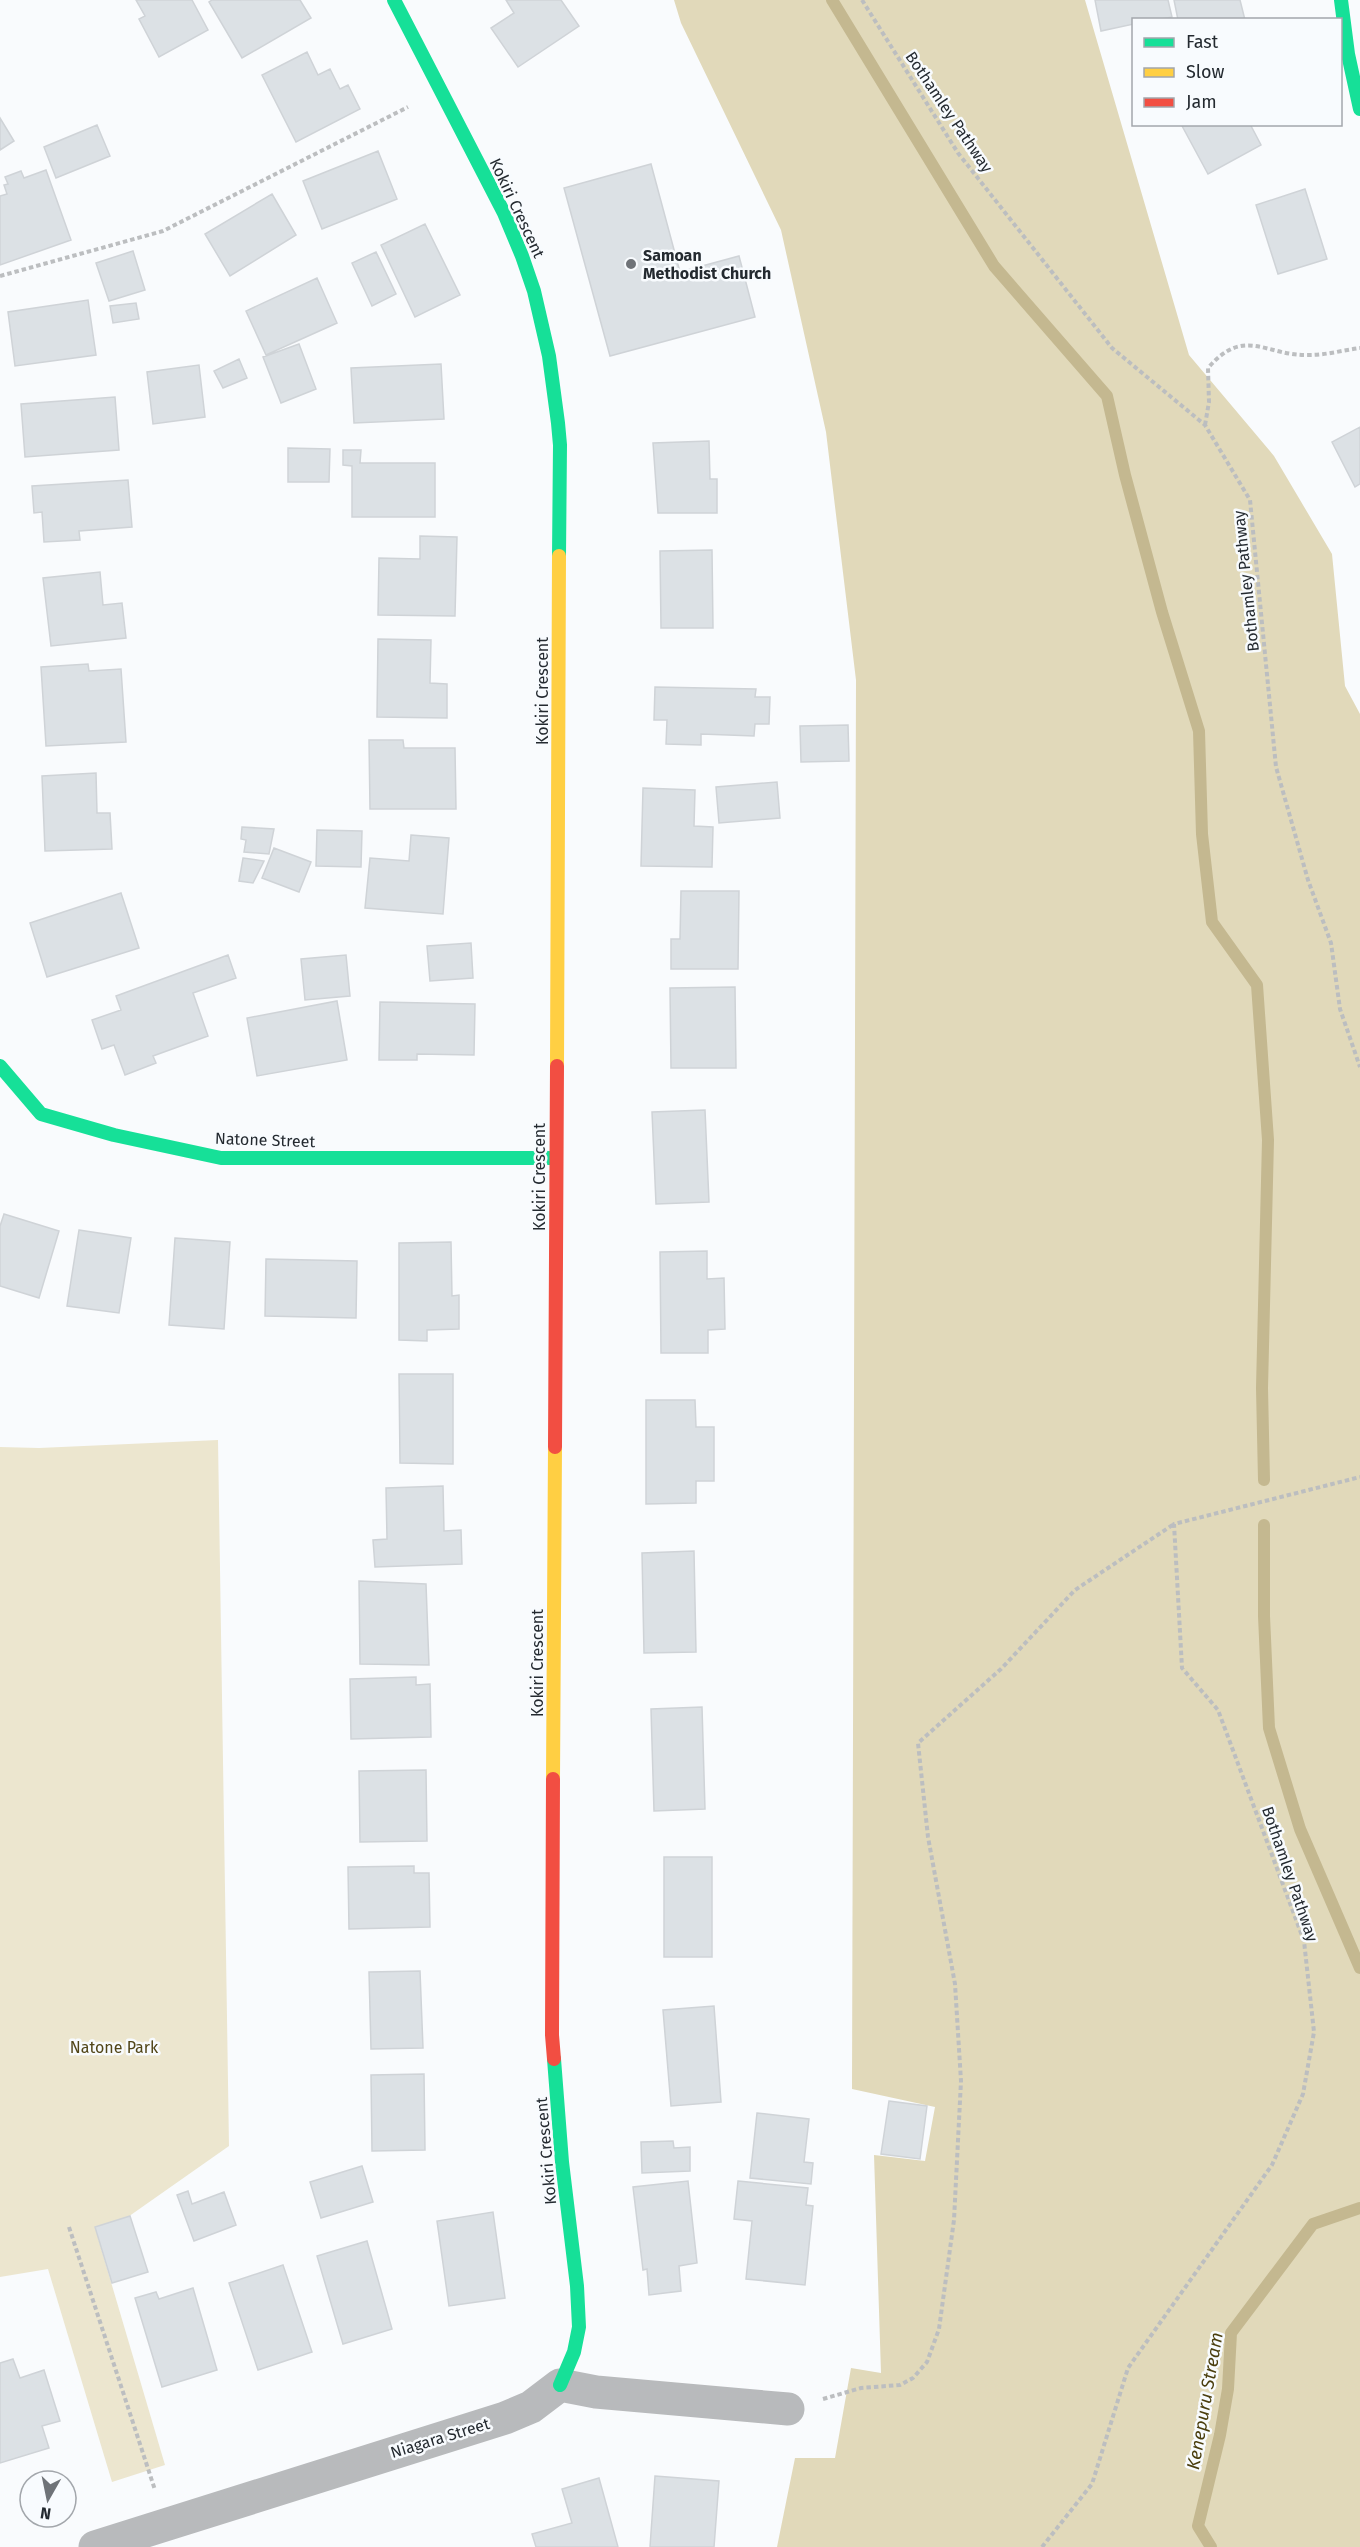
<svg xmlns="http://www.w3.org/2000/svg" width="1360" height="2547" viewBox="0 0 1360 2547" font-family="'Fira Sans',sans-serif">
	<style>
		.green { fill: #ece6cf }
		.forest { fill: #e1d9ba }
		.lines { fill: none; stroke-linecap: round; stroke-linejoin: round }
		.stream { stroke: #c4b890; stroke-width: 12 }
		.building { fill: #dce1e5; stroke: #cfd3d7; stroke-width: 1.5 }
		.path { stroke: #bcbec0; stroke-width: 4; stroke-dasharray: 4.5 3; stroke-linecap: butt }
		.street { stroke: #b8babc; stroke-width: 33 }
		.fast { stroke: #16e098; stroke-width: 14 }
		.slow { stroke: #ffcf43; stroke-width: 14 }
		.jam { stroke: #f24e42; stroke-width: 14 }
		.poi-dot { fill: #6f7378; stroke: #f8fbfe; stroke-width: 2 }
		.labels { text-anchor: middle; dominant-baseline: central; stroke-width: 5; stroke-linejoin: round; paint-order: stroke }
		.street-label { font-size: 16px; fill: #242a30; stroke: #f8fbfe }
		.poi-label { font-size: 16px; font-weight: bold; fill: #242a30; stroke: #f8fbfe; text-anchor: start }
		.park-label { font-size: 16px; fill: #514517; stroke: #f8fbfe }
		.water-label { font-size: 18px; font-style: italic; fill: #4a3e0e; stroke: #f8fbfe }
	</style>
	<rect width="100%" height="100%" fill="#f9fbfd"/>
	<path class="green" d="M 218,1440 L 229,2146 L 98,2238 L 165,2465 L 112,2482 L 48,2269 L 0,2277 L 0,1447 L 39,1448 Z"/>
	<path class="forest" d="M 674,0 L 1085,0 L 1189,355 L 1274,456 L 1332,554 L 1345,686 L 1360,714 L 1360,2547 L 777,2547 L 795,2458 L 835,2458 L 851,2368 L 881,2373 L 874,2155 L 925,2161 L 935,2107 L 852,2089 L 856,680 L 826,432 L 781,230 L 681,23 Z"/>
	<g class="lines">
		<path class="stream" d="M 832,0 L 994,266 L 1107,396 L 1125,475 L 1162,612 L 1199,731 L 1202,834 L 1212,922 L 1257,985 L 1268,1140 L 1262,1388 L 1264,1480
			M 1264,1525 L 1264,1616 L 1269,1728 L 1300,1829 L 1360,1968
			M 1211,2547 L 1198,2526 L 1220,2435 L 1228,2389 L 1231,2333 L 1313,2224 L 1360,2208"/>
	</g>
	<path class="building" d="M 136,0 L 192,0 L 208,30 L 159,57 L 139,19 L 145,16 Z
		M 212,0 L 300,0 L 311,18 L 242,58 L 209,2 Z
		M 506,0 L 561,0 L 579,26 L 518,67 L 491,28 L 514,13 Z
		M 1095,0 L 1168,0 L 1172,17 L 1157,20 L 1134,20 L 1134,24 L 1101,31 Z
		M 1174,0 L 1240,0 L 1245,20 L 1178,20 Z
		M 307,52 L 318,75 L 330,69 L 340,89 L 348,85 L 360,109 L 296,142 L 262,75 Z
		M 0,118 L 14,141 L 0,150 Z
		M 1181,124 L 1250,124 L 1261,145 L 1208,174 Z
		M 97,125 L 110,156 L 56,178 L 44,147 Z
		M 378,151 L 397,199 L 322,229 L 303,181 Z
		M 651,164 L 680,272 L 739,256 L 755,317 L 610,356 L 564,188 Z
		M 46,170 L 71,240 L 0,265 L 0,196 L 7,194 L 4,185 L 8,184 L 5,177 L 21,171 L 24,178 Z
		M 1305,189 L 1327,259 L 1278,274 L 1256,205 Z
		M 272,194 L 296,235 L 230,276 L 205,234 Z
		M 425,224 L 460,295 L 415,317 L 381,245 Z
		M 133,251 L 145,290 L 109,301 L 96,263 Z
		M 376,252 L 396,294 L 372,306 L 352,263 Z
		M 317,278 L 337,323 L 266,355 L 246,311 Z
		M 88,300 L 96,355 L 15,366 L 8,312 Z
		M 136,303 L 139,319 L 113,323 L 110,306 Z
		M 299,344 L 316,389 L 281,403 L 263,357 Z
		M 239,359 L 247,378 L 223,388 L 214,371 Z
		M 441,364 L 444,419 L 354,423 L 351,368 Z
		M 199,365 L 205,417 L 153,424 L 147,372 Z
		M 115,397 L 119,450 L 25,457 L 21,404 Z
		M 1360,427 L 1360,484 L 1355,487 L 1332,442 Z
		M 709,441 L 710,479 L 717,479 L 717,513 L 658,513 L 653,443 Z
		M 288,448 L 330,449 L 329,482 L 288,482 Z
		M 343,450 L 361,450 L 360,463 L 435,463 L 435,517 L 352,517 L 352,466 L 343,465 Z
		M 128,480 L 132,527 L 79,531 L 80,540 L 44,542 L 42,512 L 34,513 L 32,486 Z
		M 420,536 L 457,537 L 455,616 L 378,615 L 379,558 L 420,559 Z
		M 712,550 L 713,628 L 661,628 L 660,551 Z
		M 100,572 L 103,605 L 122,603 L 126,638 L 51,646 L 43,578 Z
		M 378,639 L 431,640 L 430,683 L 447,684 L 447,718 L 377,717 Z
		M 88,664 L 89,671 L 121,669 L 126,742 L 46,746 L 41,667 Z
		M 655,687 L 756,689 L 755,697 L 770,697 L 769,724 L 755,724 L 754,736 L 701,734 L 701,745 L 666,744 L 667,720 L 654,720 Z
		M 848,725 L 849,761 L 801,762 L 800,726 Z
		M 369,740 L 403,740 L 404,748 L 455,748 L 456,809 L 370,809 Z
		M 96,773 L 97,813 L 110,813 L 112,849 L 45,851 L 42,776 Z
		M 777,782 L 780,818 L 719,823 L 716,787 Z
		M 643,788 L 695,790 L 694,826 L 713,827 L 712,867 L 641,866 Z
		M 242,827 L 274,829 L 269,854 L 244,852 L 246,840 L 241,839 Z
		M 317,830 L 362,831 L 361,867 L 316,866 Z
		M 411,835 L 449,838 L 443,914 L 365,908 L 370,858 L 409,861 Z
		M 274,848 L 311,862 L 299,892 L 262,878 Z
		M 243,858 L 264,861 L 253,883 L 239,881 Z
		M 681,891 L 739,891 L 738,969 L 671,969 L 671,939 L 680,939 Z
		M 121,893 L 139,948 L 47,977 L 30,923 Z
		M 471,943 L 473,978 L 430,981 L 427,946 Z
		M 228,955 L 236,978 L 193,993 L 208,1036 L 153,1056 L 156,1063 L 125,1075 L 114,1045 L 102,1049 L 92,1020 L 121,1010 L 116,996 Z
		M 346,955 L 350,996 L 305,1000 L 301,959 Z
		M 735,987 L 736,1068 L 671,1068 L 670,988 Z
		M 337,1001 L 347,1060 L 257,1076 L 247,1018 Z
		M 380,1002 L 475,1004 L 474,1055 L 417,1054 L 417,1060 L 379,1060 Z
		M 705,1110 L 709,1202 L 656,1204 L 652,1112 Z
		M 4,1214 L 59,1231 L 39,1298 L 0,1286 L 0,1226 Z
		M 79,1230 L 131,1238 L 119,1313 L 67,1306 Z
		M 175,1238 L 230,1242 L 224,1329 L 169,1325 Z
		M 451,1242 L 452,1296 L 459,1295 L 459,1329 L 427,1330 L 427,1341 L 399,1340 L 399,1243 Z
		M 707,1251 L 707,1279 L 724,1278 L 725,1329 L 708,1330 L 708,1353 L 661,1353 L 660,1252 Z
		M 266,1259 L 357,1261 L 356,1318 L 265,1316 Z
		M 399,1374 L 453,1374 L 453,1464 L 400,1463 Z
		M 646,1400 L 695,1400 L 696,1427 L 714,1427 L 714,1481 L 696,1481 L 696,1503 L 646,1504 Z
		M 443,1486 L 444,1531 L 461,1530 L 462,1564 L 375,1567 L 373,1540 L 387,1539 L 386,1488 Z
		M 694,1551 L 696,1652 L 644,1653 L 642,1553 Z
		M 359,1581 L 426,1584 L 429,1665 L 360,1664 Z
		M 416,1677 L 416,1685 L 430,1684 L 431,1737 L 351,1739 L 350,1679 Z
		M 702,1707 L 705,1809 L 654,1811 L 651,1709 Z
		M 426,1770 L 427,1841 L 360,1842 L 359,1771 Z
		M 664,1857 L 712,1857 L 712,1957 L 664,1957 Z
		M 414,1866 L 414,1873 L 429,1873 L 430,1927 L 349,1929 L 348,1867 Z
		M 420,1971 L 423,2048 L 371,2049 L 369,1972 Z
		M 714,2006 L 721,2102 L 671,2106 L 663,2010 Z
		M 424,2074 L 425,2150 L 372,2151 L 371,2075 Z
		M 889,2101 L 927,2106 L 920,2159 L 881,2154 Z
		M 757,2113 L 809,2119 L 804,2162 L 813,2163 L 811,2184 L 750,2178 Z
		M 673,2141 L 674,2148 L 690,2147 L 690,2171 L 642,2173 L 641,2142 Z
		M 362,2166 L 373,2202 L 321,2218 L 310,2182 Z
		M 688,2181 L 697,2263 L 679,2266 L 681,2291 L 649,2295 L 647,2269 L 643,2270 L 633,2187 Z
		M 738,2181 L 808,2188 L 806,2205 L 813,2206 L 805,2285 L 746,2279 L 752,2221 L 734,2219 Z
		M 188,2191 L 192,2204 L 224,2192 L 236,2225 L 194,2241 L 177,2195 Z
		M 493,2212 L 505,2298 L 449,2306 L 437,2221 Z
		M 130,2216 L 148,2272 L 112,2283 L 95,2227 Z
		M 367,2241 L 392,2329 L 343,2344 L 317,2256 Z
		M 283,2265 L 312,2352 L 258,2370 L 229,2283 Z
		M 193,2288 L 217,2370 L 162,2387 L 135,2298 L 156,2292 L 159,2299 Z
		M 13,2359 L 20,2378 L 44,2370 L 60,2421 L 42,2426 L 49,2448 L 0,2463 L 0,2363 Z
		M 655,2476 L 719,2481 L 714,2547 L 650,2547 Z
		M 599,2478 L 618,2547 L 536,2547 L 532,2534 L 572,2523 L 562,2489 Z"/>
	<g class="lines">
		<path class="path" d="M 862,0 L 958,153 L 1112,348 L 1205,425 L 1250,500 L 1276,767 L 1308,880 L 1331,943 L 1340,1009 L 1360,1067
			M 0,276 L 163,231 L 408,107
			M 1205,425 L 1209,402 L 1208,368 C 1245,325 1266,357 1310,355 C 1326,355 1344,350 1360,348
			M 69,2227 L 155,2490
			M 823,2399 L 861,2388 L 900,2385 L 913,2378 L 927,2362 L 939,2329 L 954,2220 L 961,2081 L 955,1984 L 928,1837 L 918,1743 L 1001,1669 L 1075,1590 L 1174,1524
			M 1042,2547 L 1092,2484 L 1128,2368 L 1272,2165 L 1303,2094 L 1314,2032 L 1304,1941 L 1218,1710 L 1182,1668 L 1174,1524 L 1360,1477"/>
		<path class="street" d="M 95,2547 L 505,2418 L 531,2407 L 560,2385 L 596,2392 L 788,2409"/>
		<path class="fast" d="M 394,0 L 504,213 L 522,256 L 534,291 L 549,356 L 558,423 L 560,445 L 559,556
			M 1341,0 L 1348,54 L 1360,109
			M 0,1066 L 41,1114 L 114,1135 L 221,1158 L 556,1158
			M 554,2059 L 562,2162 L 577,2286 L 579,2327 L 574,2352 L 560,2385"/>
		<path class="slow" d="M 557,1066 L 559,556
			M 553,1779 L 555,1447"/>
		<path class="jam" d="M 555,1447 L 557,1066
			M 553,1779 L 552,2035 L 554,2059"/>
	</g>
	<circle class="poi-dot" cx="631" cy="264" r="6"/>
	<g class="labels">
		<g class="street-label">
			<text transform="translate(949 112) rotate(56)">Bothamley Pathway</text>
			<text transform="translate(517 208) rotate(65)">Kokiri Crescent</text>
			<text transform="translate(1246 581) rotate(-96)">Bothamley Pathway</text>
			<text transform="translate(542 691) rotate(-90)">Kokiri Crescent</text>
			<text transform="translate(265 1140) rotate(2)">Natone Street</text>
			<text transform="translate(539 1177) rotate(-90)">Kokiri Crescent</text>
			<text transform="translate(537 1663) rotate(-90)">Kokiri Crescent</text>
			<text transform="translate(1290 1874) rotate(71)">Bothamley Pathway</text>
			<text transform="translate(546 2151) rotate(-95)">Kokiri Crescent</text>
			<text transform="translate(440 2438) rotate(-17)">Niagara Street</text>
		</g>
		<g class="poi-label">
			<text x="643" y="255">Samoan<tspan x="643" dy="18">Methodist Church</tspan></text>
		</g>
		<g class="park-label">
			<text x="114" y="2047">Natone Park</text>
		</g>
		<g class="water-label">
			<text transform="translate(1205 2401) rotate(-80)">Kenepuru Stream</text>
		</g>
	</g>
	<rect x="1132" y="18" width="210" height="108" fill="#f8fbfe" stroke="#a3a7ac" stroke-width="1.5"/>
	<rect x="1144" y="38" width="30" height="9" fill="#16e098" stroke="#a3a7ac" stroke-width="1.5"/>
	<text x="1186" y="48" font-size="18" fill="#242a30">Fast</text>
	<rect x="1144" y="68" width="30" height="9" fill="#ffcf43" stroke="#a3a7ac" stroke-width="1.5"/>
	<text x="1186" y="78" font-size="18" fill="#242a30">Slow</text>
	<rect x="1144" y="98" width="30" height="9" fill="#f24e42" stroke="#a3a7ac" stroke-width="1.5"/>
	<text x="1186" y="108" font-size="18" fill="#242a30">Jam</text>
	<g transform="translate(48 2499) rotate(189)"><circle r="28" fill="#f8fbfe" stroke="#a3a7ac" stroke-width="1.5"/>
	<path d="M0-4.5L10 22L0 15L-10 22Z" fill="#6f7378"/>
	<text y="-9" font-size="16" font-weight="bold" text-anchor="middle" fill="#242a30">N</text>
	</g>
</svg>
